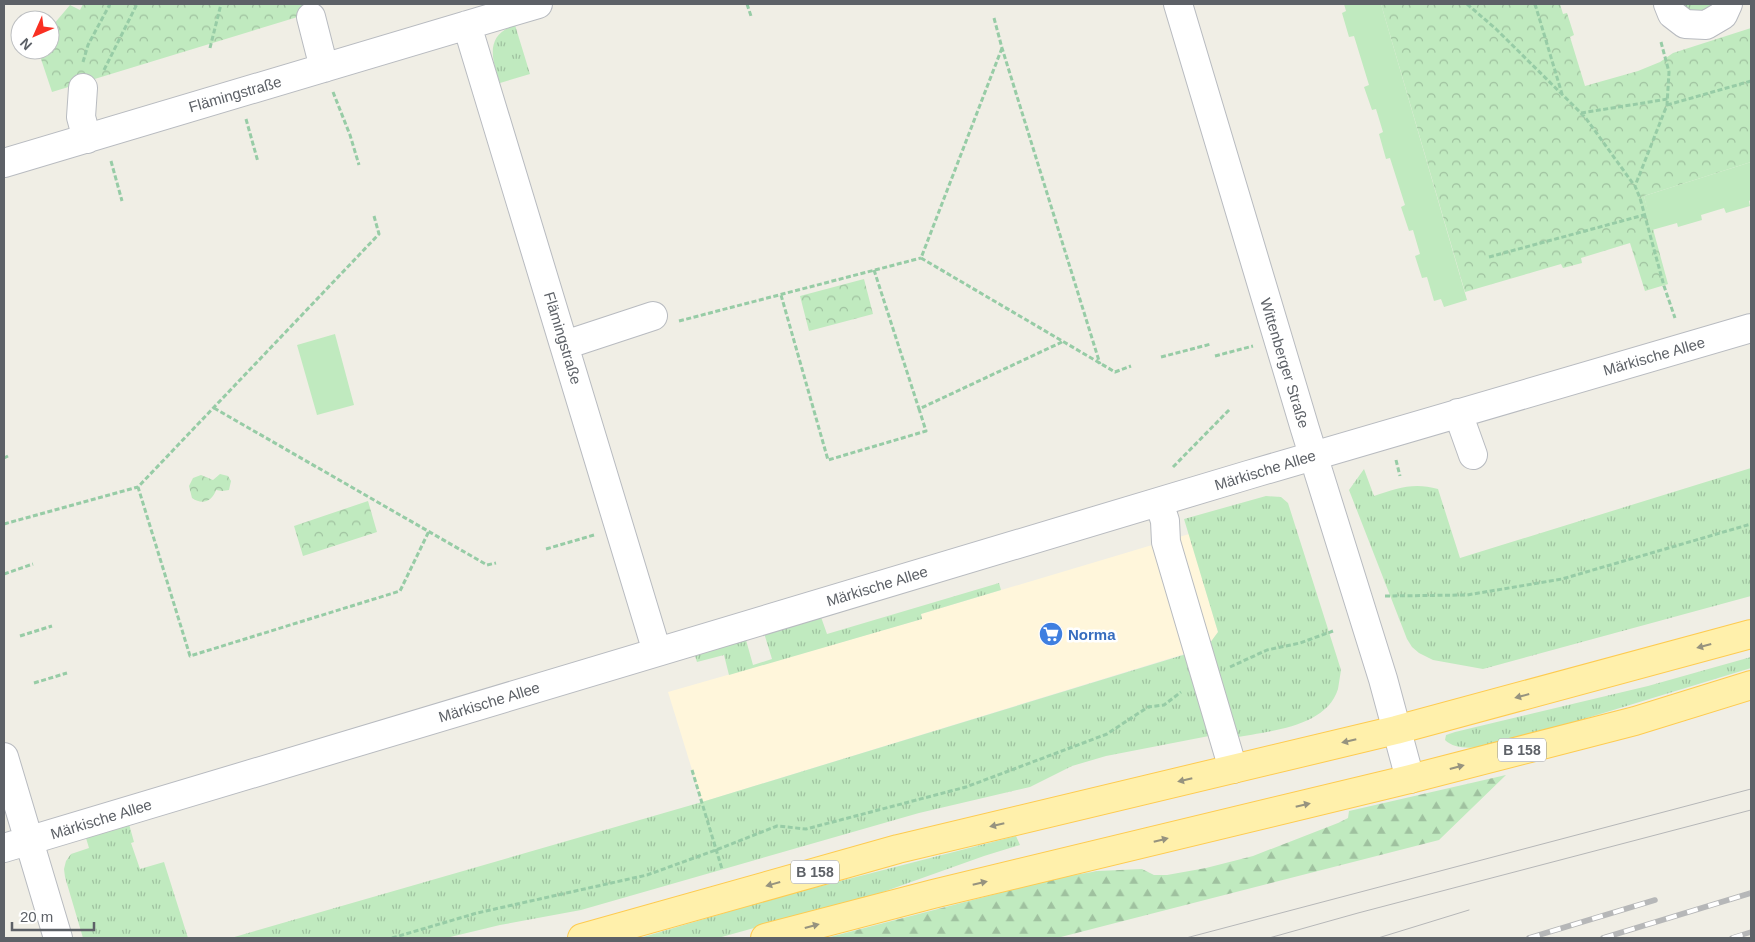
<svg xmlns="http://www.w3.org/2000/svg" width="1755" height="942" viewBox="0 0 1755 942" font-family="Helvetica,sans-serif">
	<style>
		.commercial { fill: #fff6db }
		.grass { fill: url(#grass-tufts) }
		.forest { fill: url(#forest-firs) }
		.park { fill: url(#park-crowns) }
		.garden { fill: #c0eabf }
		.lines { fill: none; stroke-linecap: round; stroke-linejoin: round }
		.minor-casing { stroke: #b8bbc0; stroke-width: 30 }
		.major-casing { stroke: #fecb50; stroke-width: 30 }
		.path { stroke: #97cca6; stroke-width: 3; stroke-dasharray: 5 2.5; stroke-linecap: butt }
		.minor { stroke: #fff; stroke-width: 28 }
		.major { stroke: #fff0ab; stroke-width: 28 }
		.tram { stroke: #b6b7b8; stroke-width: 1 }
		.rail-casing { stroke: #b6b7b8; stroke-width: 5.5 }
		.rail { stroke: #fff; stroke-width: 4; stroke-dasharray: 11; stroke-linecap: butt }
		.oneway { fill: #96937f }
		.labels { text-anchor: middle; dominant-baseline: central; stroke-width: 5; stroke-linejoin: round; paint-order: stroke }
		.shield { fill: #fff; stroke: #8e9095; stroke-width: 1 }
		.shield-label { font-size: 14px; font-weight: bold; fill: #5d6167 }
		.street-label { font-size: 15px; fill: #5d6167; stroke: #fff }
		.shop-label { font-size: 15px; font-weight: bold; fill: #366cbe; stroke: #fff; text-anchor: start }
	</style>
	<defs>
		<pattern id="grass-tufts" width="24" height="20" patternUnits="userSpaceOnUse" patternTransform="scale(1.25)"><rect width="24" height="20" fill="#c0eabf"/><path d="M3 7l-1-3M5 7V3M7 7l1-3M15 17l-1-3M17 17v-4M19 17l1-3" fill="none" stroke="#9fc19f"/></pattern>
		<pattern id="forest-firs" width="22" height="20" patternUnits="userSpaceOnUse" patternTransform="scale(1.25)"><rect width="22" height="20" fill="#c0eabf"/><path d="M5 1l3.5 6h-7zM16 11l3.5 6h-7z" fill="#9fc19f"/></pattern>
		<pattern id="park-crowns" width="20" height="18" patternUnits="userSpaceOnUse" patternTransform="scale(1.25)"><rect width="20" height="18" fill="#c0eabf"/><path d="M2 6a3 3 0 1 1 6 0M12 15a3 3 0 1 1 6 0" fill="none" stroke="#9fc19f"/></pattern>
	</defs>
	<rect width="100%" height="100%" fill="#f0eee5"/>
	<path class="commercial" d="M 1189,534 L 1218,632 L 1207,647 L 702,802 L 668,692 L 922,619 L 921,614 Z"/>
	<path class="grass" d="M 1676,4 L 1719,4 L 1699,17 Z
		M 515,25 L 530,74 L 500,83 C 492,60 484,35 515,25 Z
		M 1751,468 L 1751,596 L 1483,669 L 1433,660 L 1419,653 L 1412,647 L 1407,639 L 1349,490 L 1364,469 L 1374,496 C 1397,488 1414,482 1438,489 L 1460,558 Z
		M 1266,496 L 1281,497 L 1288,503 L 1341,670 C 1340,676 1339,683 1338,689 C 1326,728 1267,731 1234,738 L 1207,647 L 1218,632 L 1184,519 Z
		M 999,583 L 1001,590 L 921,614 L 922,619 L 729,675 L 724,655 L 697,662 L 695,656 L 746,640 L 753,665 L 772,659 L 764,633 L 821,617 L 827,634 Z
		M 1193,652 L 1215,725 L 1209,736 L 1106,756 L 1072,766 L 1030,787 L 919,813 L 581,910 L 500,925 L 446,938 L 231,938 L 702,802 Z
		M 1751,657 L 1751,668 L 1515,740 C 1497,744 1460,755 1445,740 L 1446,735 L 1455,732 L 1648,686 Z
		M 129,824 L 134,842 L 131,843 L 140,869 L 164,862 L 188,938 L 83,938 L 65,877 L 64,869 L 66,861 L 71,854 L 89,848 L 86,838 Z
		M 1016,836 L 1020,845 L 984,856 L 883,892 L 718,938 L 640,938 L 782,896 Z"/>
	<path class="forest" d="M 1506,775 L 1439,840 L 1057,938 L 826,938 L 1057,878 L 1098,871 L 1142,869 L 1154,875 L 1167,875 L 1206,868 L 1253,856 L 1338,823 L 1348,818 L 1349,811 Z"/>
	<path class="park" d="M 83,4 L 314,4 L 314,12 L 52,92 L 38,50 L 50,50 L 50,26 L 53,25 L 70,5 L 80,10 Z
		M 1381,4 L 1560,4 L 1563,14 L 1567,13 L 1574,35 L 1570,37 L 1585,86 L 1638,71 L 1660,62 L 1673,53 L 1751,28 L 1751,162 L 1644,196 L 1668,284 L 1645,291 L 1630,243 L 1581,258 L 1582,263 L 1563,268 L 1561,264 L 1465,292 Z
		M 864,279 L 873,314 L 809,331 L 800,296 Z
		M 220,474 L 228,476 L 231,481 L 229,490 L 222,491 L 216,490 C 212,502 202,505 192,498 L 189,486 L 193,478 L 201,475 L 213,480 Z
		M 368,501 L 377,532 L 303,556 L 294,526 Z"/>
	<path class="garden" d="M 1344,4 L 1381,4 L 1467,300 L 1444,307 L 1441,299 L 1434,301 L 1427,277 L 1422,278 L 1415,256 L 1420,254 L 1413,230 L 1409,231 L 1401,207 L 1405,205 L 1390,158 L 1386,159 L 1379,134 L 1383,132 L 1376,109 L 1372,110 L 1364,87 L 1369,85 L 1354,36 L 1349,37 L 1342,13 L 1346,11 Z
		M 1751,162 L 1751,200 L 1749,201 L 1750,206 L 1726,213 L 1724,208 L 1701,215 L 1702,220 L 1678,227 L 1677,223 L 1652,230 L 1644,196 Z
		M 335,334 L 354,405 L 317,415 L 297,345 Z"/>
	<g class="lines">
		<g class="minor-casing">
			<path id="minor" d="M 1178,4 L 1305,429 L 1383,679 L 1410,779
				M 1668,4 L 1672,14 L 1685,24 L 1706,25 L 1723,15 L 1728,4
				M 311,17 L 324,68
				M 467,25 L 657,652
				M 83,88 L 81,117 L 87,139
				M 4,163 L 538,4
				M 565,345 L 653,316
				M 1458,413 L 1473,455
				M 1159,502 L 1165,521 L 1166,542 L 1233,769
				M 4,757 L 58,938
				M 4,848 L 1248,475 L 1751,328"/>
		</g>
		<g class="major-casing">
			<path id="major" d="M 582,938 L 898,849 L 1396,730 L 1751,634
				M 765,938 L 933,894 L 1410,779 L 1635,721 L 1751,685"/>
		</g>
		<path class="path" d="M 747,4 L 751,16
			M 1467,4 L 1496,29 L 1585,117 L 1634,185
			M 1535,4 L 1562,94
			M 994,18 L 1002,48 L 1100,364
			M 1661,42 L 1669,72 L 1667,105 L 1635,186 L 1640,198 L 1664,286 L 1675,318
			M 210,48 L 221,4
			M 1002,48 L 921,258 L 1115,372 L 1131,366
			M 83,62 L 88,45 L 110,4
			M 104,70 L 137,4
			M 333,92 L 350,135 L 359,165
			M 1667,105 L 1751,81
			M 1581,113 L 1668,99
			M 246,119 L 258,162
			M 111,161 L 122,201
			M 374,216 L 379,234 L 138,487 L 190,656 L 400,591 L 429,531
			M 1489,257 L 1644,215
			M 874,270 L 919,409
			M 781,295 L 828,460 L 926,431 L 919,409 L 1062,342
			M 679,321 L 921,258
			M 1215,356 L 1253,346
			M 1161,357 L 1211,344
			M 214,408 L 487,565 L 496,563
			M 4,458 L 8,456
			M 1396,460 L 1400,476
			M 1173,467 L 1230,409
			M 4,524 L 138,487
			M 546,549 L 594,535
			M 4,574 L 33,564
			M 1385,596 L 1467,595 L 1562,579 L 1751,524
			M 20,636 L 52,626
			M 1230,667 L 1267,650 L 1300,643 L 1333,631
			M 34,683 L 67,673
			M 692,770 L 722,869
			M 392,938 L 477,913 L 647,875 L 716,850 L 777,826 L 806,829 L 966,787 L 1107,734 L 1148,707 L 1164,705 L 1181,692"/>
		<use href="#minor" class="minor"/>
		<use href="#major" class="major"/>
		<path class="tram" d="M 1186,938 L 1751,789
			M 1269,938 L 1358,913 L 1751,810
			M 1378,938 L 1469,910"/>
		<g class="rail-casing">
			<path id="rail" d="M 1529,938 L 1655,900
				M 1603,938 L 1751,893
				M 1732,938 L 1751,932"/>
		</g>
		<use href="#rail" class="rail"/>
	</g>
	<defs><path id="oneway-solid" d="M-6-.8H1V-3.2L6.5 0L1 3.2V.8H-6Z" transform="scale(1.25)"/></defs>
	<g class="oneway">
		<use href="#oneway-solid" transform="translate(1704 646) rotate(165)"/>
		<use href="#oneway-solid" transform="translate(1522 696) rotate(165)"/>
		<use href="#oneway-solid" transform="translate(1349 741) rotate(167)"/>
		<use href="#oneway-solid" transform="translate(1457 767) rotate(-15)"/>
		<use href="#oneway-solid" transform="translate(1185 780) rotate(167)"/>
		<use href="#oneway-solid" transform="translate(1303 805) rotate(-13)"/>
		<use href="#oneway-solid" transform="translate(997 825) rotate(167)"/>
		<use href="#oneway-solid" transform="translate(1161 840) rotate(-14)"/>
		<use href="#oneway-solid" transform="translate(980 883) rotate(-13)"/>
		<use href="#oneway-solid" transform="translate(773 884) rotate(164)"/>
		<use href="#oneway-solid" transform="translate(812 926) rotate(-15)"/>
	</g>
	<defs>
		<g id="supermarket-disc" transform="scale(1.25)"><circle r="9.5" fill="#3f7fe0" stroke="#fff"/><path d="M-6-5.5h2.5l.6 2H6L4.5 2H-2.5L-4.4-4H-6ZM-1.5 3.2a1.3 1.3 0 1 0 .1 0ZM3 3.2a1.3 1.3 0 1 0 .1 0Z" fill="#fff"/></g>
	</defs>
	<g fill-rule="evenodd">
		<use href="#supermarket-disc" x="1051" y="634"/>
	</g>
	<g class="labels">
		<g class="shield">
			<rect x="1498" y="738.5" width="48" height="23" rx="4"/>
			<rect x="791" y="860.5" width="48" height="23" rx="4"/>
		</g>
		<g class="shield-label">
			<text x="1522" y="750">B 158</text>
			<text x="815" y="872">B 158</text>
		</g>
		<g class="street-label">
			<text transform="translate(235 94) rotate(-16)">Flämingstraße</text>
			<text transform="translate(563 338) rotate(73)">Flämingstraße</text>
			<text transform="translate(1654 356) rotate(-16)">Märkische Allee</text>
			<text transform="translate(1285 363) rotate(73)">Wittenberger Straße</text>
			<text transform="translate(1265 470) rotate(-17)">Märkische Allee</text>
			<text transform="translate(877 586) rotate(-17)">Märkische Allee</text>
			<text transform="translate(489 702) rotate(-17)">Märkische Allee</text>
			<text transform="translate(101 819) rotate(-17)">Märkische Allee</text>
		</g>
		<g class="shop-label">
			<text x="1068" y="634">Norma</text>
		</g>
	</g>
	<rect width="1755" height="942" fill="none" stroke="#5d6167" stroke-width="10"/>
	<g transform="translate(35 35) rotate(225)"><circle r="24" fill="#ffffff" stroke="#bec0c2"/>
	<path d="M0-4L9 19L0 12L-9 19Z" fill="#f93022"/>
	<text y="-8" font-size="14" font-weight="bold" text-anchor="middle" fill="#5d6167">N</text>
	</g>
	<path d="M12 922v8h82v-8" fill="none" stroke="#5d6167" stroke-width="2.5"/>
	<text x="20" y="922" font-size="15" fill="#5d6167" stroke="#ffffff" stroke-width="4" paint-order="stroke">20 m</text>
</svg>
